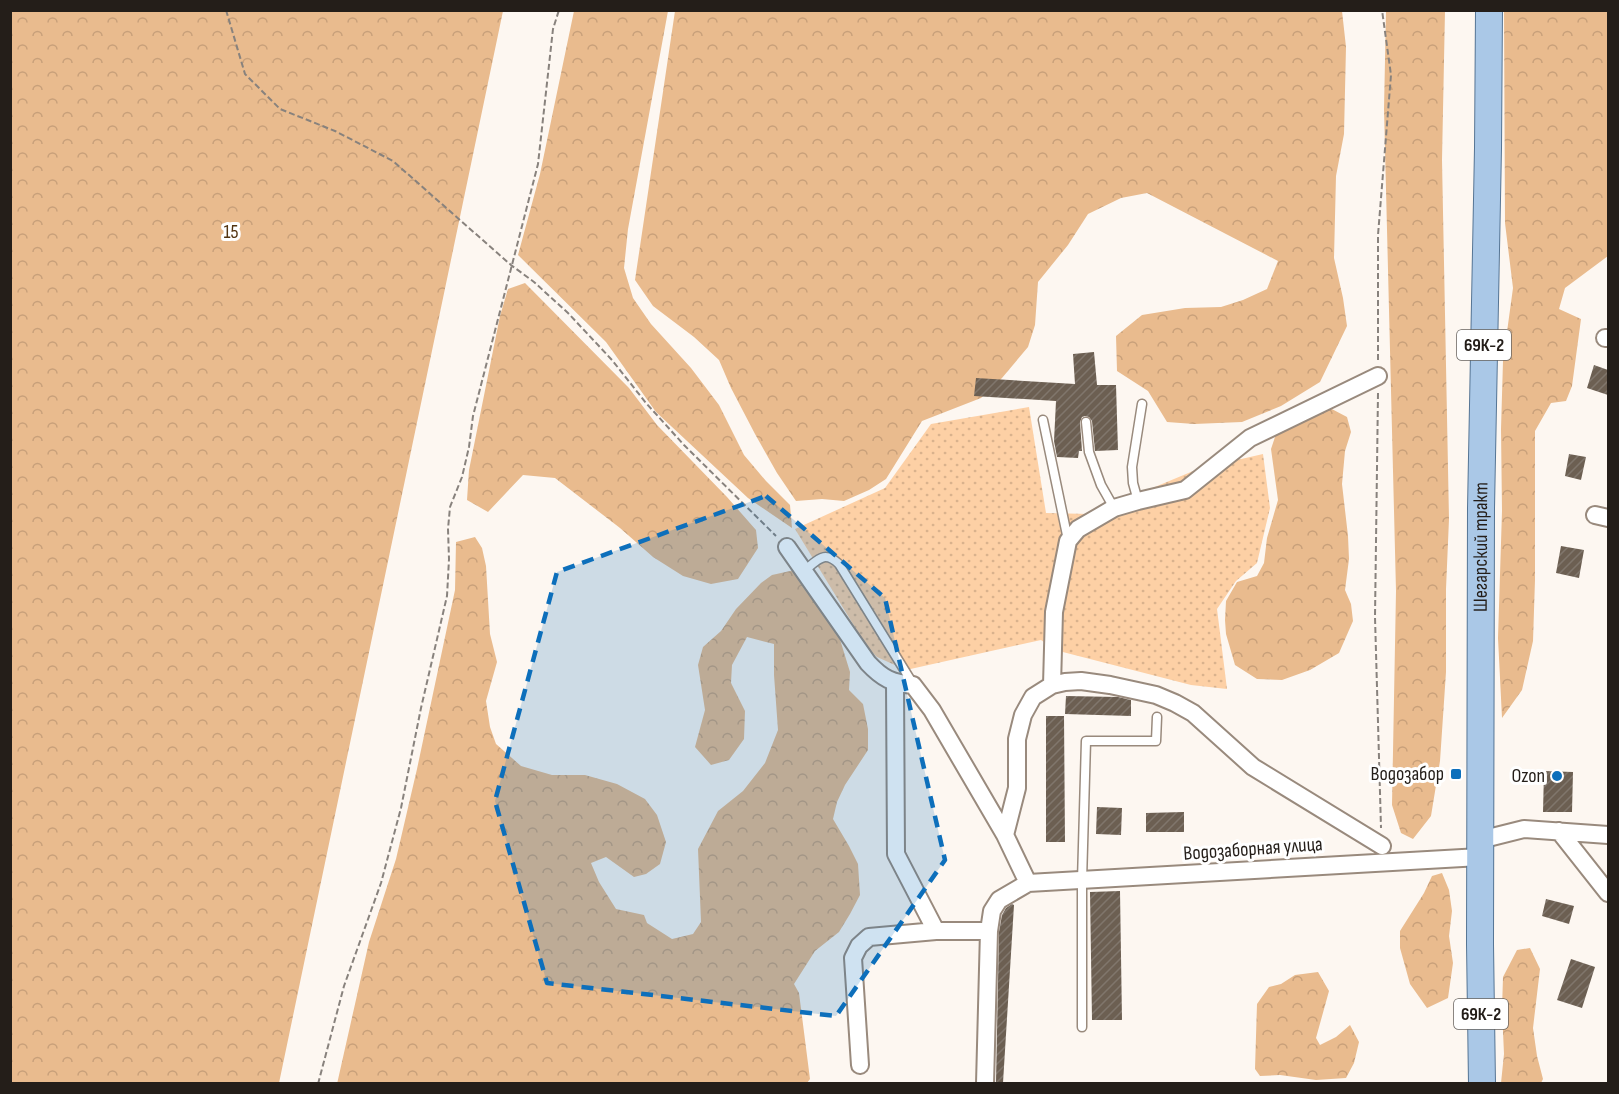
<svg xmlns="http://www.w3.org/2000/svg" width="1619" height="1094" viewBox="0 0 1619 1094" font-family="'Sofia Sans Condensed',sans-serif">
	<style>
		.forest { fill: url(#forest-crowns) }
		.park { fill: url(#park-dots) }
		.building { fill: url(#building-hatch) }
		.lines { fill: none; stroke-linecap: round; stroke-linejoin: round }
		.lane-casing { stroke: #998a7d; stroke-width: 11 }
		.street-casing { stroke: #998a7d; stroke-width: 20 }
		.primary-casing { stroke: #567594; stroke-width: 28 }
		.path { stroke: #88827d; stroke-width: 2; stroke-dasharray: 6 3; stroke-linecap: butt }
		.lane { stroke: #fff; stroke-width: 8 }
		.street { stroke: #fff; stroke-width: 16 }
		.primary { stroke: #aac8e7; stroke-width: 26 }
		.marked { fill: #0d6fbb; fill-opacity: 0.2; stroke: #0d6fbb; stroke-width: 4.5; stroke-dasharray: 12 8; stroke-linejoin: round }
		.poi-dot { fill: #0d6fbb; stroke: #fff; stroke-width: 2 }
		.labels { text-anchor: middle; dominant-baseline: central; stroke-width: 6; stroke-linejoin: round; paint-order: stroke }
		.shield { fill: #fff; stroke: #66625e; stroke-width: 1.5 }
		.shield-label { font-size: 18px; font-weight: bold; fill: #241e19 }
		.park-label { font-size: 20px; fill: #533411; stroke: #fff }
		.street-label { font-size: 20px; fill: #241e19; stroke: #fff }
		.poi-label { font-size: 20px; fill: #241e19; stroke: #fff; text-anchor: end }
	</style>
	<defs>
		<pattern id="forest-crowns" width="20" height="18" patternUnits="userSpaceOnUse" patternTransform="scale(1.5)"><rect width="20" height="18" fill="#e9bb8e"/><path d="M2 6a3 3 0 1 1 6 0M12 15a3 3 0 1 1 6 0" fill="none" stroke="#c8a07a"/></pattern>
		<pattern id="park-dots" width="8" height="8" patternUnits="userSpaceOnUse" patternTransform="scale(1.5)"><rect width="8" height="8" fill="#fdd0a5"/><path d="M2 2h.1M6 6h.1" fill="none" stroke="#d9b28d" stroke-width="1.8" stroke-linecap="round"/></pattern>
		<pattern id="building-hatch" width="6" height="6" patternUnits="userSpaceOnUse" patternTransform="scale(1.5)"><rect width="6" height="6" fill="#6c5f52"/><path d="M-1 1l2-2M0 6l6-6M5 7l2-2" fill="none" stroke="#80766c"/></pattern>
	</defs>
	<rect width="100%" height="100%" fill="#fdf7f1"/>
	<path class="forest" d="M 10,11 L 503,11 L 279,1083 L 11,1083 Z
		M 574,11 L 668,11 L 628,229 L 624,268 L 633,298 L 651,324 L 691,368 L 719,405 L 744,455 L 766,481 L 790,505 L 792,528 L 748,498 L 656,412 L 606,342 L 518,255 L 540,174 Z
		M 675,11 L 1342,11 L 1346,47 L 1344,134 L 1336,176 L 1334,258 L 1343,298 L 1347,326 L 1320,382 L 1281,406 L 1242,422 L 1194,424 L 1167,422 L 1148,391 L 1117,371 L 1116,336 L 1142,315 L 1185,308 L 1221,307 L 1243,300 L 1267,289 L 1278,261 L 1147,193 L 1121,198 L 1088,214 L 1068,245 L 1038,282 L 1035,325 L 1028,347 L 1002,378 L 981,398 L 922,421 L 886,479 L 869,490 L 844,501 L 822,499 L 796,501 L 777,473 L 755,434 L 731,388 L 719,360 L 694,337 L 653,306 L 635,280 Z
		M 1386,11 L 1445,11 L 1442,160 L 1449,519 L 1446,589 L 1446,672 L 1440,761 L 1431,816 L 1413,839 L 1401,833 L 1392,805 L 1396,591 L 1384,109 Z
		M 1504,11 L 1608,11 L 1608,256 L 1565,288 L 1559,309 L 1581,319 L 1572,386 L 1566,401 L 1551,403 L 1535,431 L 1535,580 L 1533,641 L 1522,690 L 1502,718 L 1498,638 L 1502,511 L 1501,429 L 1503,361 L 1513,288 L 1505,223 Z
		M 525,283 L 629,388 L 657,425 L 727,497 L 756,530 L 758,548 L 738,579 L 711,584 L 683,576 L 653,557 L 620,528 L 555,478 L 523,475 L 488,512 L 467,500 L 469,470 L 500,316 L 508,289 Z
		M 1328,407 L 1347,417 L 1351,432 L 1345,451 L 1342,484 L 1348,536 L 1349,559 L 1345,590 L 1351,604 L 1353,621 L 1339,653 L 1310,670 L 1282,680 L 1257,679 L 1235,665 L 1226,634 L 1225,620 L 1226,601 L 1237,582 L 1257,576 L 1264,563 L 1267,538 L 1278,500 L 1271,449 L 1280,422 Z
		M 475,537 L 482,548 L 486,566 L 490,634 L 497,662 L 486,701 L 490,727 L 496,744 L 521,766 L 552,775 L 585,775 L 617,784 L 645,799 L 657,815 L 666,842 L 660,864 L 646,874 L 634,877 L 606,857 L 591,863 L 599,882 L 616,909 L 644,915 L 647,923 L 672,939 L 693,934 L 701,922 L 698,849 L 718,811 L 743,791 L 765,763 L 778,730 L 774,675 L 774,644 L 747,637 L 732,665 L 731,683 L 745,711 L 744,739 L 729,760 L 711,765 L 695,747 L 705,710 L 698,665 L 703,647 L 721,631 L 736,609 L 761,583 L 772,575 L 799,569 L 831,610 L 850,672 L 849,690 L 863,704 L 868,729 L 868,750 L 845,785 L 837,802 L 833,819 L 849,846 L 858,864 L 860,895 L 850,914 L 839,932 L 815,951 L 794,984 L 799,993 L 810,1079 L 807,1083 L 337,1084 L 369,942 L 396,859 L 417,769 L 455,590 L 456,542 Z
		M 1442,873 L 1449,890 L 1452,911 L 1449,936 L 1453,963 L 1448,998 L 1427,1008 L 1410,984 L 1400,948 L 1400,931 L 1424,893 L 1432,876 Z
		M 1530,948 L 1540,969 L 1533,1028 L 1537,1056 L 1543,1079 L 1541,1083 L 1501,1083 L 1504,1054 L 1502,1009 L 1503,977 L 1517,950 Z
		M 1318,972 L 1329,991 L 1316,1038 L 1320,1045 L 1336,1037 L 1350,1025 L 1359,1042 L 1354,1063 L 1346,1078 L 1316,1080 L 1280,1075 L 1260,1076 L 1255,1069 L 1257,1004 L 1269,987 L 1281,984 L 1295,975 Z"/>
	<path class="park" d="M 1029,407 L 1046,513 L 1090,514 L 1198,469 L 1263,454 L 1270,508 L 1257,563 L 1236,581 L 1217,609 L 1227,689 L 1191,685 L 1055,650 L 1041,640 L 906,670 L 877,657 L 867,647 L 795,529 L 885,488 L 931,424 Z"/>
	<path class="building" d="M 1094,352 L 1097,385 L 1116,385 L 1118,450 L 1095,451 L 1092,421 L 1089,417 L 1085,416 L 1082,417 L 1080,422 L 1082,451 L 1079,451 L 1078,458 L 1057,457 L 1054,441 L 1056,401 L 974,396 L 976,378 L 1075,384 L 1073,354 Z
		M 1594,365 L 1608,370 L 1608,395 L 1587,388 Z
		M 1569,454 L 1586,457 L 1581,480 L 1565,476 Z
		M 1561,546 L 1584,550 L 1579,578 L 1556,573 Z
		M 1066,696 L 1118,697 L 1131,700 L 1131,716 L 1065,714 Z
		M 1046,716 L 1064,716 L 1065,842 L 1046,842 Z
		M 1544,771 L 1573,772 L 1572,812 L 1543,812 Z
		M 1097,807 L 1122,808 L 1121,835 L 1096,834 Z
		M 1184,812 L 1184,832 L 1146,832 L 1146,813 Z
		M 1120,891 L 1122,1020 L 1092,1020 L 1090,892 Z
		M 1546,899 L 1574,906 L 1569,924 L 1542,916 Z
		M 1012,904 L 1014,905 L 1003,1083 L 996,1082 L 999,932 L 1002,915 L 1006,908 Z
		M 1571,959 L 1595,967 L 1582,1008 L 1557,1000 Z"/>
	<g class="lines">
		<g class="lane-casing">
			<path id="lane" d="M 1043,420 L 1068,540
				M 1086,422 L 1089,452 L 1101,485 L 1114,508
				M 1138,501 L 1133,483 L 1132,467 L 1142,404
				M 805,570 C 818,560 824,550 839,564 L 913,684
				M 1082,1027 L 1082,881 L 1086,741 L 1156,741 L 1157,717"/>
		</g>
		<g class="street-casing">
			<path id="street" d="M 1605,338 L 1608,338
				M 1595,515 L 1608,518
				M 787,547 L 868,663 C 883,679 892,683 913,685 L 932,710 L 1005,835
				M 895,683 L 896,854 L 936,931
				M 1052,685 L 1054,612 L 1068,541 L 1078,529 L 1114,508 L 1138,501 L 1185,490 L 1250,438 L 1378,376
				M 1559,831 L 1608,893
				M 1480,840 L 1524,829 L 1608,835
				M 1028,883 L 1005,835 L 1017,788 L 1017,739 L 1023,715 L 1033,697 L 1052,685 L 1065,682 L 1081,681 L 1110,685 L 1156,695 L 1175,703 L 1193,713 L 1253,767 L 1382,846
				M 860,1065 L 853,958 L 859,946 L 869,937 L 936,931 L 989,931
				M 985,1084 L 989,931 L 992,911 L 999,900 L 1028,883 L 1480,857"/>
		</g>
		<g class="primary-casing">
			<g id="primary">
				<path id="s1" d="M 1482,1084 L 1480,944 L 1481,508 L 1488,148 L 1489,10"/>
			</g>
		</g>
		<path class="path" d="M 226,10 L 245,74 L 280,109 L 335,131 L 393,161 L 511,265 L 534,282 L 568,313 L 612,360 L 646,403 L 684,445 L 776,536
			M 1378,360 L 1378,235 L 1391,75 L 1382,10
			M 1378,393 L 1375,617 L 1381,828
			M 318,1084 L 344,986 L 381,883 L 401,808 L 421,708 L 447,596 L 449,559 L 448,529 L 450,507 L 462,477 L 469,447 L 473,416 L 538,164 L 553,29 L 559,10"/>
		<use href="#lane" class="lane"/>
		<use href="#street" class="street"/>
		<use href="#primary" class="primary"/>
	</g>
	<path class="marked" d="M 766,496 L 885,598 L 945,860 L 836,1016 L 547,983 L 495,801 L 557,572 Z"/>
	<g class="poi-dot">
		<rect x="1450" y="768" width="12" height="12" rx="3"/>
		<circle cx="1557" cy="776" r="6"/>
	</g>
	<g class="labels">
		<g class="shield">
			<rect x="1457" y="330" width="54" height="30" rx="4.5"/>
			<rect x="1454" y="999" width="54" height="30" rx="4.5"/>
		</g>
		<g class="shield-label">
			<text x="1484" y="345">69К-2</text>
			<text x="1481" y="1014">69К-2</text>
		</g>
		<g class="park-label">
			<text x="231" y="232">15</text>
		</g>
		<g class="street-label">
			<text stroke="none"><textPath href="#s1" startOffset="537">Шегарский тракт</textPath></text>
			<text transform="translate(1253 849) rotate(-4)">Водозаборная улица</text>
		</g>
		<g class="poi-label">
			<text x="1444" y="774">Водозабор</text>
			<text x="1545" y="776">Ozon</text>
		</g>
	</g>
	<rect width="1619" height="1094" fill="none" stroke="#241e19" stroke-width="24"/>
</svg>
